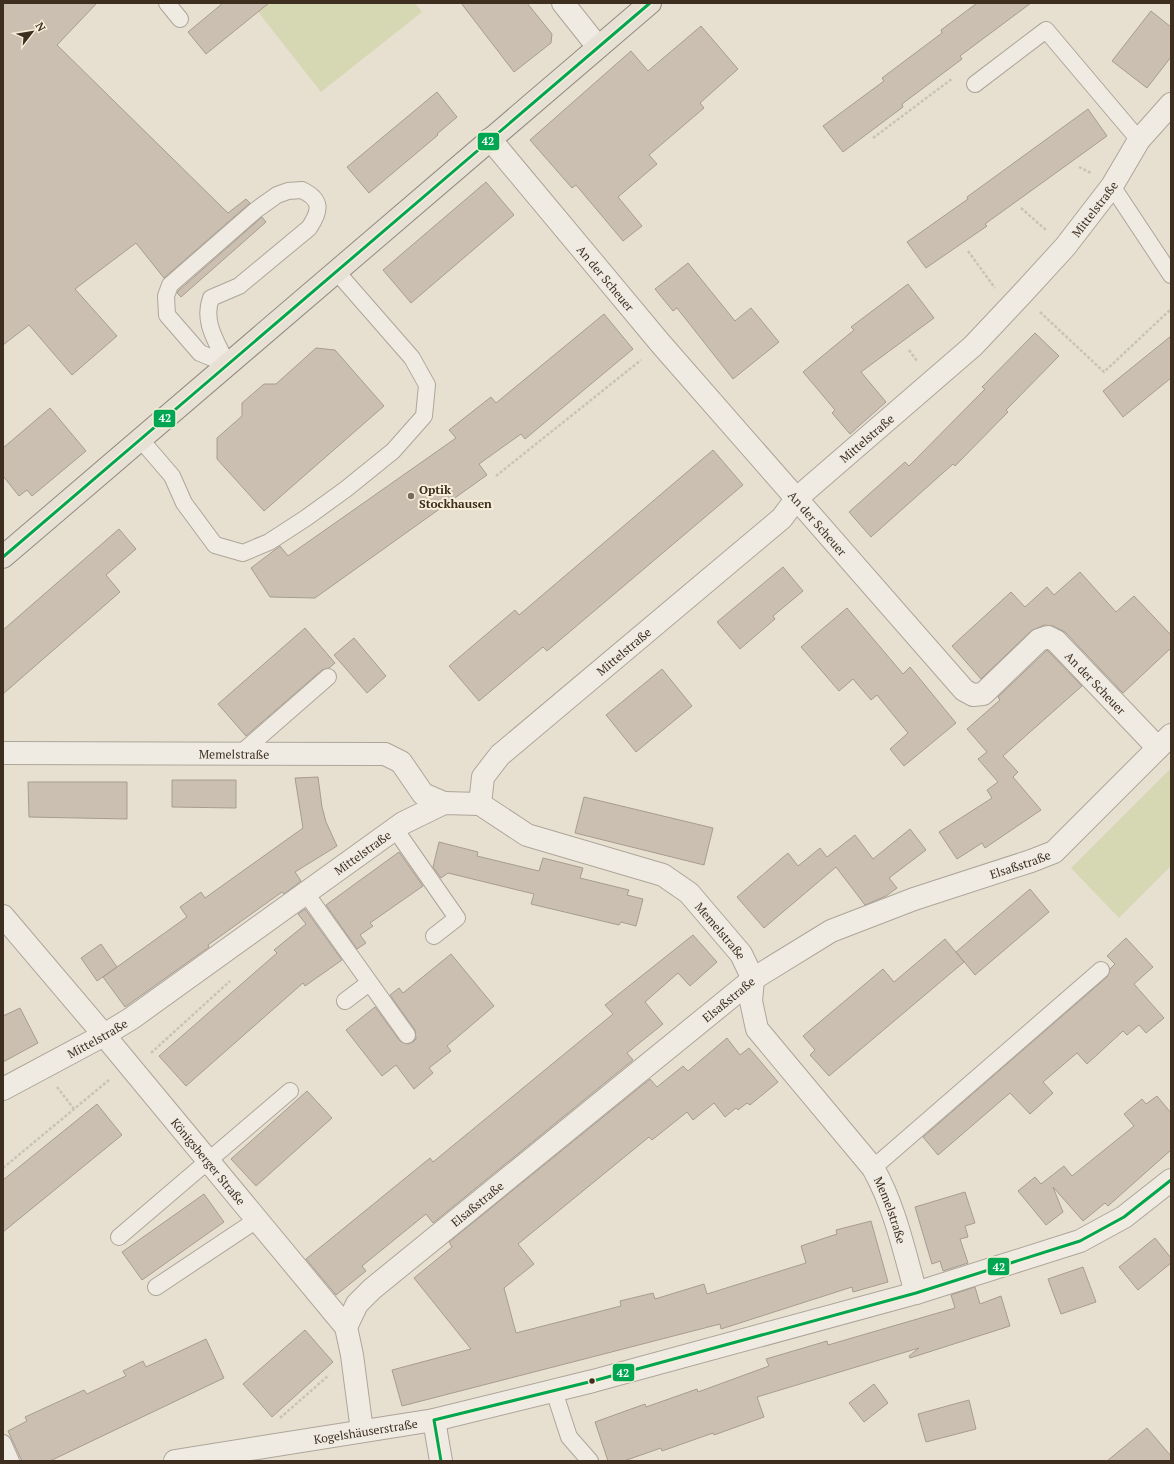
<svg xmlns="http://www.w3.org/2000/svg" width="1174" height="1464" viewBox="0 0 1174 1464" font-family="'PT Serif',serif">
	<style>
		.green { fill: #d6d7b3 }
		.building { fill: #cbbfb2; stroke: #a89c90 }
		.lines { fill: none; stroke-linecap: round; stroke-linejoin: round }
		.lane-casing { stroke: #ada599; stroke-width: 18 }
		.street-casing { stroke: #ada599; stroke-width: 24 }
		.primary-casing { stroke: #928b80; stroke-width: 24 }
		.path { stroke: #c8c2b9; stroke-width: 2.5; stroke-dasharray: 3 2; stroke-linecap: butt }
		.lane { stroke: #efebe3; stroke-width: 16 }
		.street { stroke: #efebe3; stroke-width: 22 }
		.primary { stroke: #e6e1d4; stroke-width: 22 }
		.bus-1-casing { stroke: #f7eed8; stroke-width: 6 }
		.bus-1 { stroke: #00a651; stroke-width: 3 }
		.poi-dot { fill: #786c5e; stroke: #f7eed8; stroke-width: 1.5 }
		.bus-dot { fill: #3d2e20; stroke: #f7eed8; stroke-width: 1.5 }
		.labels { text-anchor: middle; dominant-baseline: central; stroke-width: 4; stroke-linejoin: round; paint-order: stroke }
		.street-label { font-size: 12px; fill: #3d2e20; stroke: #f7eed8 }
		.poi-label { font-size: 12px; font-weight: bold; fill: #3d2e20; stroke: #f7eed8; text-anchor: start }
		.line-badge { stroke: #f7eed8; stroke-width: 1.5 }
		.badge-label { font-size: 11px; text-anchor: middle; font-weight: bold; fill: #fff }
	</style>
	<rect width="100%" height="100%" fill="#e7e0d1"/>
	<path class="green" d="M 251,3 L 415,3 L 422,12 L 321,92 Z
		M 1169,770 L 1171,772 L 1171,866 L 1119,918 L 1071,868 Z"/>
	<path class="building" d="M 3,3 L 97,3 L 57,45 L 228,213 L 246,199 L 250,203 L 164,278 L 136,243 L 75,289 L 117,336 L 72,375 L 29,325 L 3,345 Z
		M 223,3 L 269,3 L 206,54 L 188,32 Z
		M 461,3 L 527,3 L 552,34 L 551,43 L 514,72 Z
		M 977,3 L 1031,3 L 960,56 L 962,59 L 902,104 L 903,107 L 843,152 L 823,126 L 884,81 L 882,78 L 942,33 L 941,30 Z
		M 1151,11 L 1171,27 L 1171,57 L 1147,88 L 1112,61 Z
		M 701,26 L 738,69 L 700,103 L 704,108 L 649,155 L 657,164 L 618,197 L 642,226 L 623,241 L 576,185 L 572,188 L 530,140 L 631,51 L 648,71 Z
		M 437,92 L 457,117 L 437,134 L 438,135 L 369,193 L 347,167 Z
		M 1088,109 L 1107,136 L 985,224 L 987,226 L 926,268 L 907,242 L 968,199 L 967,197 Z
		M 486,182 L 514,215 L 411,303 L 383,270 Z
		M 262,217 L 266,222 L 181,297 L 177,293 L 178,291 Z
		M 688,263 L 735,321 L 751,308 L 779,342 L 733,379 L 677,308 L 673,311 L 655,289 Z
		M 908,284 L 934,318 L 861,372 L 886,402 L 850,434 L 832,413 L 835,410 L 803,372 L 854,330 L 851,327 Z
		M 604,314 L 633,349 L 525,439 L 521,434 L 479,464 L 487,475 L 315,598 L 270,597 L 251,568 L 280,546 L 288,556 L 456,438 L 449,430 L 491,397 L 496,403 Z
		M 1035,333 L 1059,356 L 1006,410 L 1008,412 L 955,466 L 953,464 L 871,537 L 849,512 L 905,462 L 909,466 L 985,389 L 982,387 Z
		M 1171,336 L 1171,378 L 1123,417 L 1103,391 Z
		M 316,348 L 335,350 L 384,406 L 264,511 L 217,459 L 217,438 L 242,416 L 242,403 L 264,384 L 276,384 Z
		M 50,408 L 86,451 L 32,496 L 27,490 L 19,496 L 3,476 L 3,448 Z
		M 713,450 L 743,485 L 547,651 L 543,647 L 479,701 L 449,666 L 515,610 L 519,615 Z
		M 119,529 L 136,549 L 106,575 L 120,592 L 3,694 L 3,630 Z
		M 783,567 L 803,591 L 773,616 L 775,619 L 740,649 L 717,622 Z
		M 1080,572 L 1116,612 L 1134,596 L 1171,635 L 1171,648 L 1123,693 L 1065,632 L 1053,626 L 1044,625 L 1031,631 L 981,679 L 952,646 L 1011,592 L 1025,607 L 1047,587 L 1054,595 Z
		M 847,608 L 903,674 L 910,667 L 956,723 L 904,766 L 890,749 L 908,733 L 877,695 L 871,700 L 853,679 L 839,691 L 801,647 Z
		M 305,628 L 335,663 L 329,668 L 322,670 L 246,736 L 218,704 Z
		M 354,638 L 386,676 L 367,693 L 334,655 Z
		M 1047,650 L 1082,686 L 1003,756 L 1018,772 L 1013,777 L 1041,810 L 985,848 L 982,843 L 957,859 L 939,832 L 992,798 L 987,790 L 998,782 L 978,759 L 987,752 L 967,729 L 1000,700 L 998,697 Z
		M 662,669 L 692,706 L 636,752 L 606,715 Z
		M 318,777 L 322,807 L 326,822 L 337,846 L 295,872 L 301,881 L 284,894 L 282,892 L 208,945 L 209,947 L 125,1007 L 103,977 L 187,917 L 180,907 L 201,892 L 205,898 L 303,828 L 295,778 Z
		M 172,780 L 236,780 L 236,808 L 172,807 Z
		M 28,782 L 127,782 L 127,819 L 29,817 Z
		M 584,797 L 713,828 L 704,865 L 575,833 Z
		M 910,829 L 926,850 L 889,878 L 897,888 L 886,896 L 865,905 L 836,867 L 764,928 L 737,897 L 788,853 L 798,866 L 820,848 L 827,857 L 855,835 L 873,859 Z
		M 439,842 L 478,852 L 477,856 L 539,871 L 543,858 L 583,868 L 580,878 L 629,890 L 627,895 L 643,899 L 636,926 L 621,922 L 619,925 L 531,904 L 534,894 L 448,873 L 441,878 L 433,867 Z
		M 399,852 L 423,886 L 370,923 L 373,926 L 360,935 L 366,943 L 357,949 L 326,905 Z
		M 1030,889 L 1049,912 L 975,975 L 956,952 Z
		M 305,909 L 342,960 L 305,986 L 303,983 L 186,1086 L 159,1056 L 277,953 L 274,950 L 306,924 L 298,914 Z
		M 693,935 L 717,962 L 690,986 L 678,973 L 645,1002 L 663,1024 L 627,1053 L 633,1060 L 433,1223 L 426,1214 L 362,1266 L 366,1271 L 336,1295 L 306,1259 L 430,1158 L 433,1162 L 613,1014 L 605,1005 Z
		M 1126,938 L 1153,967 L 1134,984 L 1164,1018 L 1146,1033 L 1139,1025 L 1127,1035 L 1123,1031 L 1087,1064 L 1077,1053 L 1043,1082 L 1053,1093 L 1030,1114 L 1010,1093 L 938,1155 L 923,1137 L 1107,977 L 1110,969 L 1115,964 L 1107,956 Z
		M 945,939 L 964,962 L 829,1076 L 810,1055 L 815,1050 L 803,1036 L 883,969 L 894,982 Z
		M 101,944 L 117,967 L 97,981 L 81,958 Z
		M 451,954 L 494,1006 L 447,1046 L 451,1051 L 429,1068 L 433,1073 L 414,1089 L 396,1065 L 382,1076 L 346,1030 L 375,1007 L 400,1041 L 408,1044 L 413,1042 L 416,1039 L 415,1030 L 390,995 L 399,988 L 403,993 Z
		M 20,1008 L 38,1043 L 3,1062 L 3,1016 Z
		M 727,1038 L 740,1055 L 749,1048 L 778,1082 L 750,1105 L 747,1103 L 738,1110 L 736,1108 L 725,1117 L 714,1103 L 693,1120 L 687,1112 L 652,1140 L 649,1137 L 518,1244 L 534,1264 L 504,1288 L 516,1333 L 621,1306 L 620,1301 L 653,1293 L 655,1299 L 704,1284 L 707,1294 L 806,1263 L 801,1246 L 837,1234 L 836,1230 L 871,1221 L 888,1282 L 853,1292 L 852,1287 L 721,1329 L 720,1324 L 402,1406 L 392,1370 L 471,1349 L 414,1278 L 452,1247 L 449,1242 L 650,1079 L 657,1087 L 683,1066 L 688,1071 Z
		M 307,1091 L 332,1118 L 256,1186 L 231,1159 Z
		M 1157,1096 L 1171,1113 L 1171,1150 L 1108,1206 L 1105,1203 L 1083,1221 L 1053,1187 L 1063,1212 L 1046,1225 L 1018,1191 L 1035,1177 L 1041,1184 L 1064,1166 L 1072,1176 L 1134,1126 L 1124,1114 L 1142,1099 L 1146,1104 Z
		M 97,1104 L 122,1135 L 3,1232 L 3,1180 Z
		M 965,1192 L 975,1223 L 965,1226 L 968,1237 L 960,1239 L 968,1263 L 943,1271 L 940,1261 L 932,1264 L 915,1207 Z
		M 204,1194 L 224,1222 L 142,1280 L 122,1252 Z
		M 1155,1238 L 1171,1258 L 1171,1263 L 1138,1290 L 1119,1267 Z
		M 1083,1267 L 1096,1302 L 1061,1314 L 1048,1279 Z
		M 975,1287 L 980,1304 L 1001,1296 L 1010,1326 L 910,1358 L 909,1356 L 919,1348 L 757,1397 L 764,1417 L 714,1435 L 713,1433 L 662,1451 L 661,1448 L 624,1461 L 608,1461 L 595,1422 L 645,1404 L 646,1407 L 697,1389 L 698,1392 L 769,1366 L 766,1359 L 827,1341 L 828,1345 L 955,1308 L 951,1295 Z
		M 305,1330 L 333,1362 L 272,1417 L 243,1384 Z
		M 206,1339 L 224,1378 L 50,1461 L 22,1461 L 8,1431 L 27,1421 L 25,1417 L 84,1390 L 87,1394 L 106,1385 L 126,1376 L 123,1371 L 143,1361 L 146,1367 Z
		M 874,1384 L 888,1403 L 864,1422 L 849,1403 Z
		M 969,1400 L 976,1429 L 926,1442 L 918,1414 Z
		M 1147,1428 L 1171,1456 L 1171,1461 L 1107,1461 Z"/>
	<g class="lines">
		<g class="lane-casing">
			<path id="lane" d="M 167,3 L 180,19
				M 975,84 L 1046,30 L 1139,140
				M 1112,186 L 1171,275
				M 302,190 C 322,200 321,210 309,228 L 239,286 L 211,298 C 202,322 217,342 227,364 L 200,353 L 167,315 L 166,296 L 170,285 L 256,210 L 277,195 L 288,191 Z
				M 141,440 L 172,476 L 184,503 L 215,545 L 243,553 L 269,542 L 306,518 L 346,489 L 393,451 L 424,416 L 427,385 L 412,358 L 336,271
				M 241,753 L 328,677
				M 395,829 L 457,918 L 434,936
				M 305,892 L 407,1035
				M 345,1001 L 369,983
				M 873,1168 L 1101,970
				M 119,1237 L 290,1091
				M 156,1287 L 258,1219
				M 554,1391 L 569,1437 L 590,1461
				M 3,1443 L 11,1461"/>
		</g>
		<g class="street-casing">
			<g id="street">
				<path d="M 563,3 L 598,47"/>
				<path id="s1" d="M 490,139 L 661,344 L 964,690 L 973,695 L 983,694 L 1039,640 L 1048,637 L 1056,641 L 1158,748 L 1171,735"/>
				<path id="s2" d="M 3,753 L 385,754 L 401,762 L 423,794 L 444,803"/>
				<path id="s3" d="M 480,804 L 527,835 L 663,875 L 689,893 L 741,954 L 753,979 L 751,1001 L 757,1029 L 873,1168 C 895,1207 904,1251 916,1293"/>
				<path id="s4" d="M 3,916 L 104,1035 L 346,1327 L 352,1355 L 362,1431"/>
				<path id="s5" d="M 3,1089 L 104,1035 L 132,1018 L 403,823 L 444,803 L 480,804 L 483,777 L 500,755 L 782,518 L 796,499 L 973,346 L 1021,295 L 1065,247 L 1112,186 L 1139,140 L 1171,104"/>
				<path id="s6" d="M 346,1327 L 357,1304 L 372,1289 L 753,979 L 831,931 L 914,899 L 1031,861 L 1054,852 L 1158,748"/>
				<path d="M 434,1420 L 441,1461"/>
				<path id="s7" d="M 175,1461 L 434,1420 L 593,1381 L 916,1293 L 1080,1241 L 1124,1217 L 1171,1180"/>
			</g>
		</g>
		<g class="primary-casing">
			<path id="primary" d="M 3,557 L 650,3"/>
		</g>
		<path class="path" d="M 873,138 L 953,78
			M 1079,167 L 1091,173
			M 1021,208 L 1046,230
			M 968,251 L 995,288
			M 1040,312 L 1104,372 L 1171,309
			M 909,350 L 917,361
			M 496,476 L 641,360
			M 151,1053 L 230,981
			M 57,1087 L 74,1109
			M 3,1168 L 109,1080
			M 280,1418 L 329,1375"/>
		<use href="#lane" class="lane"/>
		<use href="#street" class="street"/>
		<use href="#primary" class="primary"/>
		<g class="bus-1-casing">
			<path id="bus-1" d="M 3,557 L 650,3
				M 434,1420 L 593,1381 L 916,1293 L 1080,1241 L 1124,1217 L 1171,1180
				M 434,1420 L 441,1461"/>
		</g>
		<use href="#bus-1" class="bus-1"/>
	</g>
	<circle class="poi-dot" cx="411" cy="496" r="4"/>
	<circle class="bus-dot" cx="592" cy="1381" r="3.5"/>
	<g class="labels">
		<g class="street-label">
			<text stroke="none"><textPath href="#s5" startOffset="1427">Mittelstraße</textPath></text>
			<text stroke="none"><textPath href="#s1" startOffset="181">An der Scheuer</textPath></text>
			<text stroke="none"><textPath href="#s5" startOffset="1103">Mittelstraße</textPath></text>
			<text stroke="none"><textPath href="#s1" startOffset="505">An der Scheuer</textPath></text>
			<text stroke="none"><textPath href="#s5" startOffset="779">Mittelstraße</textPath></text>
			<text stroke="none"><textPath href="#s1" startOffset="901">An der Scheuer</textPath></text>
			<text stroke="none"><textPath href="#s2" startOffset="231">Memelstraße</textPath></text>
			<text stroke="none"><textPath href="#s5" startOffset="431">Mittelstraße</textPath></text>
			<text stroke="none"><textPath href="#s6" startOffset="830">Elsaßstraße</textPath></text>
			<text stroke="none"><textPath href="#s3" startOffset="279">Memelstraße</textPath></text>
			<text stroke="none"><textPath href="#s6" startOffset="506">Elsaßstraße</textPath></text>
			<text stroke="none"><textPath href="#s5" startOffset="107">Mittelstraße</textPath></text>
			<text stroke="none"><textPath href="#s4" startOffset="320">Königsberger Straße</textPath></text>
			<text stroke="none"><textPath href="#s6" startOffset="182">Elsaßstraße</textPath></text>
			<text stroke="none"><textPath href="#s3" startOffset="615">Memelstraße</textPath></text>
			<text stroke="none"><textPath href="#s7" startOffset="193">Kogelshäuserstraße</textPath></text>
		</g>
		<g class="poi-label">
			<text x="419" y="489">Optik<tspan x="419" dy="14">Stockhausen</tspan></text>
		</g>
	</g>
	<g class="line-badge">
		<rect x="477" y="132" width="23" height="19" rx="4" fill="#00a651"/>
		<rect x="153" y="409" width="23" height="19" rx="4" fill="#00a651"/>
		<rect x="987" y="1257" width="23" height="19" rx="4" fill="#00a651"/>
		<rect x="612" y="1363" width="23" height="19" rx="4" fill="#00a651"/>
	</g>
	<g class="badge-label">
		<text x="488" y="145">42</text>
		<text x="165" y="422">42</text>
		<text x="999" y="1271">42</text>
		<text x="623" y="1377">42</text>
	</g>
	<rect width="1174" height="1464" fill="none" stroke="#3d2e20" stroke-width="8"/>
	<g transform="translate(32 32) rotate(59)" stroke="#f7eed8" stroke-width="3" paint-order="stroke">
	<path d="M0-3L7 15L0 10L-7 15Z" fill="#3d2e20"/>
	<text y="-6" font-size="11" font-weight="bold" text-anchor="middle" fill="#3d2e20">N</text>
	</g>
</svg>
